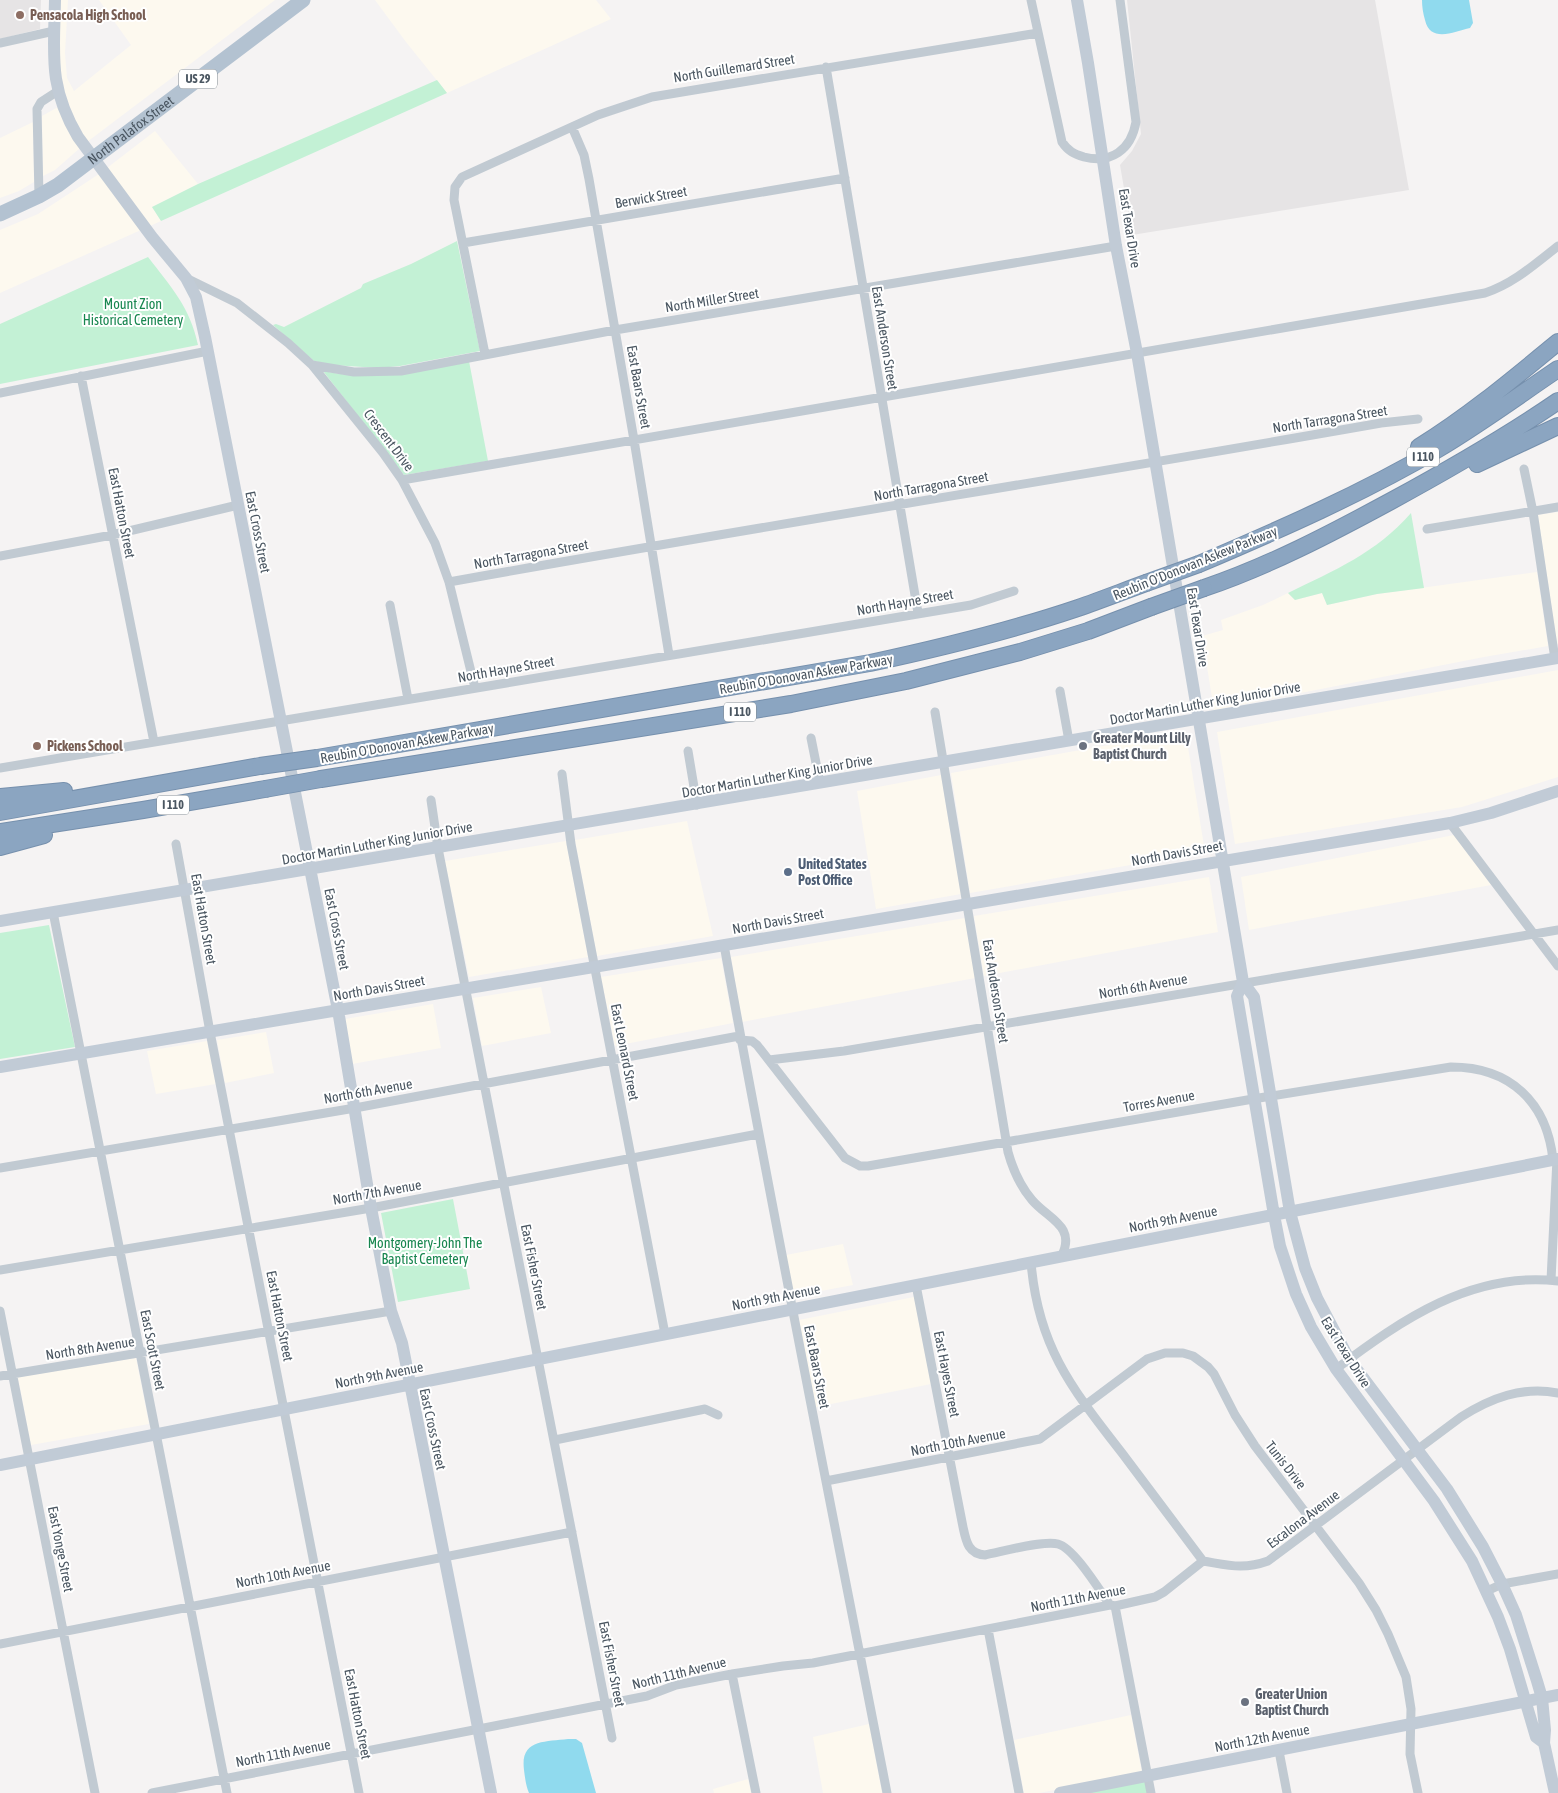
<svg xmlns="http://www.w3.org/2000/svg" width="1558" height="1793" viewBox="0 0 1558 1793" font-family="'Asap Condensed',sans-serif">
	<style>
		.commercial { fill: #fdf9ef }
		.education { fill: #e6e4e5 }
		.green { fill: #c3f1d5 }
		.water { fill: #90daee }
		.lines { fill: none; stroke-linecap: round; stroke-linejoin: round }
		.highway-casing { stroke: #7690ad; stroke-width: 18 }
		.street { stroke: #c1cad2; stroke-width: 9 }
		.secondary { stroke: #c1cbd6; stroke-width: 12 }
		.primary { stroke: #b3c2d1; stroke-width: 15 }
		.highway { stroke: #8ba5c1; stroke-width: 16 }
		.highway-bridge-casing { stroke: #7690ad; stroke-width: 18; stroke-linecap: butt }
		.highway-bridge { stroke: #8ba5c1; stroke-width: 16 }
		.education-dot { fill: #8d6e63; stroke: #fff; stroke-width: 2 }
		.worship-dot { fill: #6b7280; stroke: #fff; stroke-width: 2 }
		.service-dot { fill: #5c6f8a; stroke: #fff; stroke-width: 2 }
		.labels { text-anchor: middle; dominant-baseline: central; stroke-width: 4; stroke-linejoin: round; paint-order: stroke }
		.shield { fill: #fff; stroke: #808990; stroke-width: 1 }
		.shield-label { font-size: 12px; font-weight: bold; fill: #4a5661 }
		.education-label { font-size: 14px; font-weight: bold; fill: #785e54; stroke: #fff; text-anchor: start }
		.street-label { font-size: 14px; fill: #4a5661; stroke: #fff }
		.park-label { font-size: 14px; fill: #17864f; stroke: #fff }
		.worship-label { font-size: 14px; font-weight: bold; fill: #5b616d; stroke: #fff; text-anchor: start }
		.service-label { font-size: 14px; font-weight: bold; fill: #4e5e75; stroke: #fff; text-anchor: start }
	</style>
	<rect width="100%" height="100%" fill="#f5f3f3"/>
	<path class="commercial" d="M 60,0 L 68,0 L 65,53 L 67,78 L 74,91 L 131,45 L 99,0 L 275,0 L 87,142 L 74,121 L 59,74 Z
		M 375,0 L 596,0 L 611,19 L 447,93 L 406,42 Z
		M 58,107 L 80,148 L 55,170 L 43,176 L 42,116 Z
		M 33,122 L 34,182 L 19,191 L 0,198 L 0,138 Z
		M 155,131 L 198,184 L 152,207 L 161,221 L 150,226 L 107,168 Z
		M 99,174 L 141,230 L 0,293 L 0,230 L 38,214 Z
		M 1558,512 L 1558,644 L 1557,644 L 1538,515 Z
		M 1537,572 L 1548,646 L 1484,657 L 1214,710 L 1202,636 L 1223,630 L 1221,620 L 1263,605 L 1288,593 L 1295,600 L 1322,593 L 1327,605 L 1377,594 Z
		M 1558,670 L 1558,777 L 1462,807 L 1235,844 L 1217,732 Z
		M 1186,735 L 1205,852 L 970,893 L 951,773 L 1103,746 Z
		M 941,775 L 961,894 L 876,909 L 857,791 Z
		M 687,821 L 713,936 L 597,956 L 575,840 Z
		M 1454,835 L 1491,885 L 1249,930 L 1241,877 Z
		M 566,841 L 588,957 L 469,977 L 445,861 Z
		M 1209,877 L 1218,932 L 984,976 L 974,916 Z
		M 965,918 L 975,978 L 742,1022 L 731,957 Z
		M 721,958 L 733,1023 L 615,1046 L 601,977 Z
		M 541,987 L 551,1033 L 482,1046 L 473,998 Z
		M 433,1004 L 441,1048 L 352,1064 L 345,1019 Z
		M 266,1032 L 274,1073 L 225,1083 L 217,1040 Z
		M 207,1041 L 216,1084 L 156,1094 L 147,1051 Z
		M 843,1244 L 853,1285 L 794,1296 L 786,1255 Z
		M 914,1297 L 931,1384 L 816,1407 L 799,1320 Z
		M 136,1358 L 149,1424 L 31,1445 L 18,1377 Z
		M 1131,1715 L 1142,1773 L 1039,1793 L 1024,1793 L 1014,1740 Z
		M 869,1724 L 882,1793 L 823,1793 L 813,1737 Z
		M 748,1779 L 751,1793 L 714,1793 L 713,1789 Z"/>
	<path class="education" d="M 0,0 L 41,0 L 40,29 L 0,39 Z
		M 1127,0 L 1375,0 L 1409,190 L 1132,235 L 1120,165 L 1132,151 L 1141,134 Z"/>
	<path class="green" d="M 437,80 L 447,93 L 161,221 L 152,207 L 198,184 Z
		M 457,241 L 480,351 L 400,366 L 379,368 L 332,365 L 314,361 L 273,325 L 276,324 L 284,327 L 361,288 L 363,284 L 411,264 Z
		M 148,257 C 171,287 190,307 198,345 L 0,384 L 0,324 Z
		M 469,361 L 488,461 L 404,475 L 323,371 C 373,382 420,371 469,361 Z
		M 1411,513 L 1424,588 L 1377,594 L 1327,605 L 1322,593 L 1295,600 L 1288,593 C 1335,570 1376,553 1411,513 Z
		M 49,925 L 75,1047 L 0,1059 L 0,933 Z
		M 453,1199 L 470,1289 L 398,1302 L 381,1213 Z
		M 1148,1776 L 1151,1793 L 1060,1793 Z"/>
	<path class="water" d="M 1422,0 L 1469,0 L 1473,23 L 1470,28 C 1454,32 1430,43 1425,20 C 1423,13 1422,7 1422,0 Z
		M 568,1739 L 576,1739 L 582,1743 L 596,1793 L 529,1793 C 526,1786 525,1778 524,1770 C 520,1739 545,1742 568,1739 Z"/>
	<g class="lines">
		<g class="highway-casing">
			<path id="highway" d="M 1419,447 C 1469,416 1513,379 1558,342
				M 1477,464 L 1558,426
				M 1199,564 C 1281,529 1361,494 1438,449 C 1480,424 1518,396 1558,369
				M 1204,588 C 1269,566 1330,534 1391,501 C 1448,470 1504,438 1558,401
				M 317,758 L 870,663 C 940,648 1010,631 1078,608 C 1101,600 1124,591 1146,583
				M 321,779 L 791,704 L 906,681 L 1020,652 L 1088,631 L 1151,607
				M 0,797 L 64,791
				M 0,812 L 260,766
				M 0,832 L 143,810 L 265,789
				M 0,847 L 44,835"/>
		</g>
		<path class="street" d="M 1031,0 L 1062,142 C 1068,151 1074,154 1084,157 C 1111,164 1131,150 1136,122 L 1120,0
			M 0,43 L 54,31
			M 826,67 L 918,613
			M 572,127 L 584,155 L 589,179 L 634,440 L 669,655
			M 39,196 L 37,109 L 41,102 L 58,91
			M 463,243 L 845,178
			M 186,278 L 237,303 L 288,343 L 312,365 L 383,453 L 402,480 L 435,543 L 449,582 L 475,688
			M 485,354 L 454,200 L 455,187 L 462,177 L 598,115 L 652,97 L 1038,33
			M 312,365 L 354,372 L 401,371 L 615,330 L 1116,246
			M 81,376 L 154,742
			M 0,393 L 208,351
			M 1524,469 L 1533,512 L 1555,659
			M 402,480 L 1485,293 C 1513,284 1535,264 1558,246
			M 1427,529 L 1558,507
			M 0,556 L 112,535 L 238,505
			M 449,582 C 759,526 1070,478 1381,423 L 1418,419
			M 390,605 L 408,699
			M 1060,691 L 1069,741
			M 935,712 L 1008,1152 C 1013,1170 1020,1186 1032,1200 C 1048,1219 1076,1226 1062,1255
			M 811,738 L 820,783
			M 688,751 L 697,805
			M 0,768 L 971,605 L 1014,591
			M 562,774 L 571,844 L 665,1334
			M 431,800 L 438,848 L 612,1738
			M 1450,823 L 1558,966
			M 176,844 L 210,1032 L 359,1793
			M 53,912 L 227,1793
			M 724,945 C 775,1228 832,1510 887,1793
			M 740,1040 L 752,1041 L 757,1045 L 845,1158 L 860,1166 L 868,1166 L 1253,1099 L 1451,1067 C 1510,1067 1547,1102 1553,1160
			M 769,1060 L 844,1051 L 1558,930
			M 0,1168 L 355,1108 L 739,1036
			M 1031,1262 C 1038,1349 1074,1391 1125,1457 C 1151,1492 1177,1526 1203,1561 C 1228,1565 1243,1570 1268,1561 L 1461,1417 C 1491,1398 1522,1386 1558,1393
			M 0,1270 L 371,1208 L 758,1134
			M 1551,1280 L 1557,1159
			M 916,1285 L 963,1527 C 966,1541 968,1554 985,1555 C 1001,1552 1043,1540 1058,1544 C 1074,1548 1100,1591 1110,1605
			M 0,1311 L 95,1793
			M 1336,1369 C 1401,1320 1472,1271 1558,1281
			M 0,1376 L 391,1311
			M 555,1440 L 705,1409 L 718,1415
			M 826,1481 L 1040,1439 L 1147,1359 L 1165,1353 L 1183,1353 L 1193,1356 L 1208,1367 L 1214,1374 L 1235,1415 L 1255,1446 L 1359,1583 L 1376,1610 L 1388,1634 L 1406,1677 L 1411,1709 L 1410,1754 L 1418,1793
			M 1487,1591 L 1502,1584 L 1558,1574
			M 1115,1606 L 1151,1793
			M 988,1629 L 1019,1793
			M 0,1644 L 572,1532
			M 732,1674 L 756,1793
			M 1279,1751 L 1287,1793
			M 152,1793 L 647,1696 L 676,1685 L 732,1674 L 783,1666 L 813,1663 L 1110,1605 L 1115,1606 L 1155,1597 L 1164,1592 L 1203,1561"/>
		<path class="secondary" d="M 55,0 C 54,55 48,86 78,137 L 152,237 L 186,278 L 196,297 L 205,337 L 338,1010 L 371,1208 L 391,1311 L 402,1343 L 491,1793
			M 1077,0 L 1088,63 L 1116,246 L 1137,353 L 1243,982 L 1254,997 L 1290,1212 L 1305,1268 L 1317,1298 L 1349,1359 L 1447,1489 L 1483,1547 L 1502,1584 L 1516,1615 L 1537,1681 L 1542,1698 L 1545,1730 L 1544,1743 L 1555,1793
			M 0,921 L 1558,658
			M 1243,982 L 1237,996 L 1274,1215 L 1280,1246 L 1296,1294 L 1311,1327 L 1336,1369 L 1434,1501 L 1472,1561 L 1498,1617 L 1510,1649 L 1536,1737 L 1544,1743
			M 0,1067 L 1450,823 L 1491,813 L 1558,791
			M 0,1465 L 1558,1159
			M 1060,1793 L 1558,1695"/>
		<path class="primary" id="s1" d="M 0,214 L 39,196 L 58,185 L 303,0"/>
		<use href="#highway" class="highway"/>
		<g class="highway-bridge-casing">
			<path id="highway-bridge" d="M 1146,583 L 1199,564
				M 1151,607 L 1204,588
				M 260,766 L 317,758
				M 265,789 L 321,779"/>
		</g>
		<use href="#highway-bridge" class="highway-bridge"/>
	</g>
	<g class="education-dot">
		<circle cx="20" cy="15" r="5"/>
		<circle cx="37" cy="746" r="5"/>
	</g>
	<g class="worship-dot">
		<circle cx="1083" cy="746" r="5"/>
		<circle cx="1245" cy="1702" r="5"/>
	</g>
	<circle class="service-dot" cx="788" cy="872" r="5"/>
	<g class="labels">
		<g class="shield">
			<rect x="179" y="69.5" width="38" height="19" rx="4"/>
			<rect x="1407" y="447.5" width="32" height="19" rx="4"/>
			<rect x="724" y="702.5" width="32" height="19" rx="4"/>
			<rect x="157" y="795.5" width="32" height="19" rx="4"/>
		</g>
		<g class="shield-label">
			<text x="198" y="79">US 29</text>
			<text x="1423" y="457">I 110</text>
			<text x="740" y="712">I 110</text>
			<text x="173" y="805">I 110</text>
		</g>
		<g class="education-label">
			<text x="30" y="15">Pensacola High School</text>
			<text x="47" y="746">Pickens School</text>
		</g>
		<g class="street-label">
			<text transform="translate(734 68) rotate(-9)">North Guillemard Street</text>
			<text stroke="none"><textPath href="#s1" startOffset="156">North Palafox Street</textPath></text>
			<text transform="translate(651 197) rotate(-10)">Berwick Street</text>
			<text transform="translate(1130 228) rotate(81)">East Texar Drive</text>
			<text transform="translate(712 300) rotate(-9)">North Miller Street</text>
			<text transform="translate(885 338) rotate(81)">East Anderson Street</text>
			<text transform="translate(639 387) rotate(80)">East Baars Street</text>
			<text transform="translate(1330 419) rotate(-9)">North Tarragona Street</text>
			<text transform="translate(389 440) rotate(53)">Crescent Drive</text>
			<text transform="translate(931 486) rotate(-10)">North Tarragona Street</text>
			<text transform="translate(122 513) rotate(79)">East Hatton Street</text>
			<text transform="translate(258 532) rotate(79)">East Cross Street</text>
			<text transform="translate(531 554) rotate(-10)">North Tarragona Street</text>
			<text transform="translate(1195 563) rotate(-22)">Reubin O'Donovan Askew Parkway</text>
			<text transform="translate(905 602) rotate(-10)">North Hayne Street</text>
			<text transform="translate(1198 627) rotate(81)">East Texar Drive</text>
			<text transform="translate(506 669) rotate(-10)">North Hayne Street</text>
			<text transform="translate(806 674) rotate(-10)">Reubin O'Donovan Askew Parkway</text>
			<text transform="translate(1205 703) rotate(-10)">Doctor Martin Luther King Junior Drive</text>
			<text transform="translate(407 743) rotate(-10)">Reubin O'Donovan Askew Parkway</text>
			<text transform="translate(777 776) rotate(-10)">Doctor Martin Luther King Junior Drive</text>
			<text transform="translate(377 843) rotate(-10)">Doctor Martin Luther King Junior Drive</text>
			<text transform="translate(1177 853) rotate(-10)">North Davis Street</text>
			<text transform="translate(204 919) rotate(80)">East Hatton Street</text>
			<text transform="translate(778 921) rotate(-10)">North Davis Street</text>
			<text transform="translate(337 929) rotate(79)">East Cross Street</text>
			<text transform="translate(1143 986) rotate(-10)">North 6th Avenue</text>
			<text transform="translate(379 988) rotate(-10)">North Davis Street</text>
			<text transform="translate(996 991) rotate(81)">East Anderson Street</text>
			<text transform="translate(625 1052) rotate(79)">East Leonard Street</text>
			<text transform="translate(368 1091) rotate(-10)">North 6th Avenue</text>
			<text transform="translate(1159 1101) rotate(-10)">Torres Avenue</text>
			<text transform="translate(377 1192) rotate(-10)">North 7th Avenue</text>
			<text transform="translate(1173 1219) rotate(-11)">North 9th Avenue</text>
			<text transform="translate(534 1267) rotate(79)">East Fisher Street</text>
			<text transform="translate(776 1297) rotate(-11)">North 9th Avenue</text>
			<text transform="translate(280 1316) rotate(79)">East Hatton Street</text>
			<text transform="translate(90 1348) rotate(-9)">North 8th Avenue</text>
			<text transform="translate(153 1350) rotate(79)">East Scott Street</text>
			<text transform="translate(1346 1352) rotate(58)">East Texar Drive</text>
			<text transform="translate(817 1367) rotate(79)">East Baars Street</text>
			<text transform="translate(947 1374) rotate(79)">East Hayes Street</text>
			<text transform="translate(379 1375) rotate(-11)">North 9th Avenue</text>
			<text transform="translate(433 1429) rotate(78)">East Cross Street</text>
			<text transform="translate(958 1442) rotate(-11)">North 10th Avenue</text>
			<text transform="translate(1286 1465) rotate(52)">Tunis Drive</text>
			<text transform="translate(1303 1519) rotate(-37)">Escalona Avenue</text>
			<text transform="translate(61 1549) rotate(79)">East Yonge Street</text>
			<text transform="translate(283 1574) rotate(-11)">North 10th Avenue</text>
			<text transform="translate(1078 1598) rotate(-11)">North 11th Avenue</text>
			<text transform="translate(612 1664) rotate(79)">East Fisher Street</text>
			<text transform="translate(679 1673) rotate(-14)">North 11th Avenue</text>
			<text transform="translate(358 1714) rotate(79)">East Hatton Street</text>
			<text transform="translate(1262 1738) rotate(-11)">North 12th Avenue</text>
			<text transform="translate(283 1753) rotate(-11)">North 11th Avenue</text>
		</g>
		<g class="park-label">
			<text x="133" y="304">Mount Zion<tspan x="133" dy="16">Historical Cemetery</tspan></text>
			<text x="425" y="1243">Montgomery-John The<tspan x="425" dy="16">Baptist Cemetery</tspan></text>
		</g>
		<g class="worship-label">
			<text x="1093" y="738">Greater Mount Lilly<tspan x="1093" dy="16">Baptist Church</tspan></text>
			<text x="1255" y="1694">Greater Union<tspan x="1255" dy="16">Baptist Church</tspan></text>
		</g>
		<g class="service-label">
			<text x="798" y="864">United States<tspan x="798" dy="16">Post Office</tspan></text>
		</g>
	</g>
</svg>
